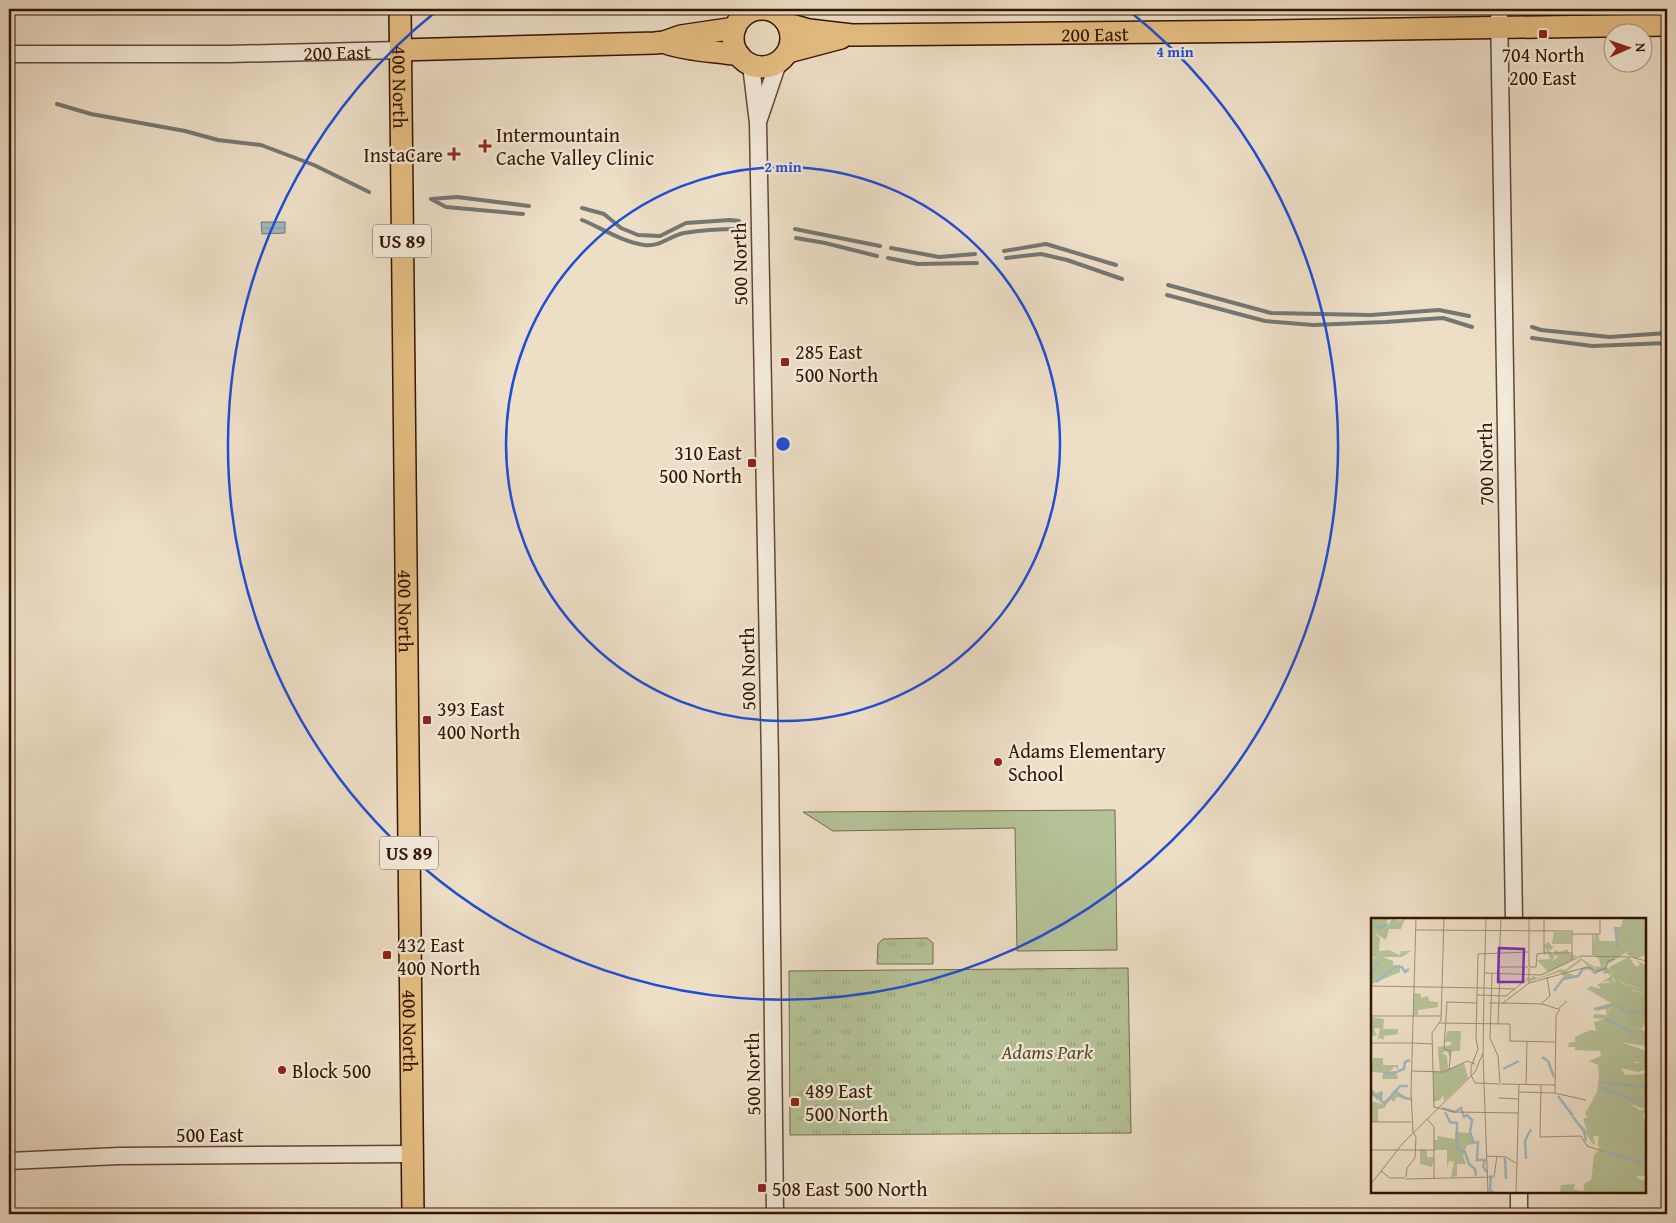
<svg xmlns="http://www.w3.org/2000/svg" width="1676" height="1223" viewBox="0 0 1676 1223" font-family="'Gentium Book Plus',serif">
	<style>
		.green { fill: #b5c297; stroke: #746c4c }
		.park { fill: url(#park-tufts); stroke: #746c4c }
		.water { fill: url(#water-rules); stroke: #747773 }
		.lines { fill: none; stroke-linecap: round; stroke-linejoin: round }
		.stream { stroke: #747773; stroke-width: 4 }
		.minor-casing { stroke: #624732; stroke-width: 19 }
		.major-casing { stroke: #341500; stroke-width: 24 }
		.minor { stroke: #f3eada; stroke-width: 16 }
		.major { stroke: #e6bf83; stroke-width: 21 }
		.ring { fill: none; stroke: #1d4ed8; stroke-width: 2.5 }
		.poi-dot { fill: #8f2418; stroke: #f3eada; stroke-width: 2 }
		.labels { text-anchor: middle; dominant-baseline: central; stroke-width: 4.5; stroke-linejoin: round; paint-order: stroke }
		.shield { fill: #f3eada; stroke: #6d5541; stroke-width: 1 }
		.shield-label { font-size: 19px; font-weight: bold; fill: #341500 }
		.street-label { font-size: 20px; fill: #341500; stroke: #f3eada }
		.poi-label { font-size: 20px; fill: #341500; stroke: #f3eada; text-anchor: start }
		.park-label { font-size: 20px; font-style: italic; fill: #5b492d; stroke: #f3eada }
		.inset-river { fill: none; stroke: #9fb9c0; stroke-width: 2.5 }
		.inset-road { fill: none; stroke: #a38e77; stroke-width: 1 }
		.view { fill: #7b2cbf; fill-opacity: 0.15; stroke: #7b2cbf; stroke-width: 2.5 }
		.inset-edge { fill: none; stroke: #341500; stroke-width: 2.5 }
		.centre { fill: #1d4ed8; stroke: #f3eada; stroke-width: 2.5 }
		.ring-label { font-size: 15px; text-anchor: middle; font-weight: bold; fill: #1d4ed8; stroke: #f3eada; stroke-width: 4.5; stroke-linejoin: round; paint-order: stroke }
	</style>
	<defs>
		<pattern id="park-tufts" width="24" height="20" patternUnits="userSpaceOnUse" patternTransform="scale(1.25)"><rect width="24" height="20" fill="#b5c297"/><path d="M3 7l-1-3M5 7V3M7 7l1-3M15 17l-1-3M17 17v-4M19 17l1-3" fill="none" stroke="#9ca680"/></pattern>
		<pattern id="water-rules" width="6" height="5" patternUnits="userSpaceOnUse" patternTransform="scale(1.25)"><rect width="6" height="5" fill="#9fb9c0"/><path d="M0 2.5h6" fill="none" stroke="#8a9ea3"/></pattern>
	</defs>
	<rect width="100%" height="100%" fill="#eddec6"/>
	<filter id="stains"><feTurbulence type="fractalNoise" baseFrequency=".004" numOctaves="4"/><feColorMatrix values="0 0 0 0 .2 0 0 0 0 .09 0 0 0 0 .02 0 0 0 .5 -.17"/></filter>
	<radialGradient id="worn" r=".72"><stop offset=".6" stop-color="#630" stop-opacity="0"/><stop offset="1" stop-color="#630" stop-opacity=".3"/></radialGradient>
	<path class="green" d="M 1115,810 L 1117,950 L 1017,951 L 1015,828 L 833,831 L 803,812 Z"/>
	<path class="park" d="M 927,938 L 933,943 L 933,964 L 877,964 L 878,944 L 883,939 Z
		M 1128,968 L 1131,1133 L 790,1135 L 789,971 Z"/>
	<path class="water" d="M 261,222 L 285,222 L 285,233 L 262,234 Z"/>
	<g class="lines">
		<path class="stream" d="M 57,104 L 91,114 L 185,131 L 218,140 L 261,145 L 314,165 L 369,192
			M 431,199 L 457,197 L 529,206
			M 431,199 L 446,207 L 523,214
			M 582,208 L 604,214 L 621,228 L 638,235 L 660,236 L 686,223 L 730,220 L 739,221
			M 582,220 C 602,228 622,242 644,245 C 661,247 669,236 684,233 C 702,230 721,229 739,229
			M 795,229 L 880,246
			M 796,238 L 825,243 L 877,256
			M 891,248 L 939,257 L 975,254
			M 1004,251 L 1046,244 L 1116,265
			M 888,258 L 918,264 L 977,263
			M 1006,258 L 1041,254 L 1067,260 L 1122,279
			M 1168,285 L 1271,313 L 1371,315 L 1439,310 L 1469,316
			M 1167,295 L 1265,321 L 1313,325 L 1386,322 L 1443,318 L 1472,327
			M 1532,327 L 1541,330 L 1610,337 L 1667,333
			M 1532,338 L 1592,346 L 1667,343"/>
		<g class="minor-casing">
			<g id="minor">
				<path d="M 779,9 L 782,16"/>
				<path d="M 1499,9 L 1514,919"/>
				<path d="M 746,14 L 749,9"/>
				<path id="s1" d="M 9,54 L 229,54 L 400,50"/>
				<path d="M 751,65 L 758,123 L 770,762 L 775,1214"/>
				<path d="M 759,119 L 778,63"/>
				<path d="M 9,1161 L 119,1156 L 412,1154"/>
				<path d="M 1519,1192 L 1519,1214"/>
			</g>
		</g>
		<g class="major-casing">
			<g id="major">
				<path id="s2" d="M 400,9 L 413,1214"/>
				<circle cx="762" cy="38" r="29"/>
				<path id="s3" d="M 788,24 L 809,30 L 852,35 C 1124,34 1395,29 1667,25"/>
				<path d="M 666,43 C 689,51 715,51 739,55"/>
				<path d="M 400,50 L 655,43 L 664,42 L 681,36 L 735,28"/>
				<path d="M 788,52 L 841,38"/>
			</g>
		</g>
		<use href="#minor" class="minor"/>
		<use href="#major" class="major"/>
	</g>
	<g class="ring">
		<circle cx="783" cy="444" r="277"/>
		<path d="M1128 10A555 555 0 1 1 438 10"/>
	</g>
	<g class="poi-dot">
		<rect x="1538" y="29" width="10" height="10" rx="2.5"/>
		<path d="M482.5 138.5h5v5h5v5h-5v5h-5v-5h-5v-5h5z"/>
		<path d="M451.5 146.5h5v5h5v5h-5v5h-5v-5h-5v-5h5z"/>
		<rect x="780" y="357" width="10" height="10" rx="2.5"/>
		<rect x="747" y="458" width="10" height="10" rx="2.5"/>
		<rect x="422" y="715" width="10" height="10" rx="2.5"/>
		<circle cx="998" cy="762" r="5"/>
		<rect x="382" y="950" width="10" height="10" rx="2.5"/>
		<circle cx="282" cy="1070" r="5"/>
		<rect x="790" y="1097" width="10" height="10" rx="2.5"/>
		<rect x="757" y="1183" width="10" height="10" rx="2.5"/>
	</g>
	<g class="labels">
		<g class="shield">
			<rect x="373" y="224.5" width="58" height="33" rx="4"/>
			<rect x="380" y="836.5" width="58" height="33" rx="4"/>
		</g>
		<g class="shield-label">
			<text x="402" y="241">US 89</text>
			<text x="409" y="853">US 89</text>
		</g>
		<g class="street-label">
			<text stroke="none"><textPath href="#s3" startOffset="308">200 East</textPath></text>
			<text stroke="none"><textPath href="#s1" startOffset="328">200 East</textPath></text>
			<text stroke="none"><textPath href="#s2" startOffset="78">400 North</textPath></text>
			<text transform="translate(739 264) rotate(-91)">500 North</text>
			<text transform="translate(1485 464) rotate(-91)">700 North</text>
			<text stroke="none"><textPath href="#s2" startOffset="602">400 North</textPath></text>
			<text transform="translate(747 669) rotate(-91)">500 North</text>
			<text stroke="none"><textPath href="#s2" startOffset="1022">400 North</textPath></text>
			<text transform="translate(752 1074) rotate(-91)">500 North</text>
			<text x="210" y="1134">500 East</text>
		</g>
		<g class="poi-label">
			<text x="1543" y="54" text-anchor="middle">704 North<tspan x="1543" dy="23">200 East</tspan></text>
			<text x="496" y="134">Intermountain<tspan x="496" dy="23">Cache Valley Clinic</tspan></text>
			<text x="443" y="154" text-anchor="end">InstaCare</text>
			<text x="795" y="351">285 East<tspan x="795" dy="23">500 North</tspan></text>
			<text x="742" y="452" text-anchor="end">310 East<tspan x="742" dy="23">500 North</tspan></text>
			<text x="437" y="708">393 East<tspan x="437" dy="23">400 North</tspan></text>
			<text x="1008" y="750">Adams Elementary<tspan x="1008" dy="23">School</tspan></text>
			<text x="397" y="944">432 East<tspan x="397" dy="23">400 North</tspan></text>
			<text x="292" y="1070">Block 500</text>
			<text x="805" y="1090">489 East<tspan x="805" dy="23">500 North</tspan></text>
			<text x="772" y="1188">508 East 500 North</text>
		</g>
		<g class="park-label">
			<text x="1047" y="1051">Adams Park</text>
		</g>
	</g>
	<g transform="translate(1371 918)">
		<rect width="275" height="275" fill="#eddec6"/>
		<path d="M 0,0 L 19,0 L 15,4 L 17,8 L 21,0 L 29,3 L 34,0 L 30,11 L 18,11 L 15,22 L 2,14 L 9,20 L 8,33 L 18,32 L 29,37 L 30,33 L 40,33 L 31,39 L 12,39 L 22,43 L 22,47 L 29,47 L 29,54 L 1,66 L 0,40 L 7,39 L 0,39 ZM 252,0 L 275,0 L 275,37 L 265,41 L 255,36 L 257,33 L 227,53 L 222,48 L 230,49 L 228,41 L 222,37 L 224,16 L 227,16 L 229,23 L 246,23 L 245,9 L 250,9 ZM 178,24 L 181,29 L 184,27 L 180,32 L 176,31 L 184,38 L 181,43 L 187,39 L 182,35 L 185,32 L 188,34 L 197,31 L 198,36 L 206,38 L 193,47 L 172,56 L 167,57 L 177,54 L 166,42 L 179,41 L 177,35 L 173,37 L 173,30 L 174,34 L 176,34 L 173,27 ZM 258,39 L 265,49 L 269,46 L 265,42 L 275,47 L 275,74 L 247,62 L 262,73 L 275,76 L 274,95 L 259,96 L 216,71 L 220,68 L 230,71 L 226,66 L 244,64 L 238,49 ZM 43,75 L 50,76 L 50,80 L 57,78 L 58,83 L 67,84 L 67,89 L 47,92 L 47,97 L 42,97 ZM 230,88 L 239,88 L 237,96 L 242,89 L 256,99 L 256,95 L 269,96 L 275,101 L 271,111 L 261,108 L 274,113 L 275,128 L 250,124 L 275,133 L 275,136 L 262,137 L 255,129 L 245,126 L 255,132 L 264,145 L 275,145 L 275,152 L 267,154 L 250,150 L 254,157 L 275,156 L 275,167 L 249,166 L 275,178 L 273,187 L 254,178 L 249,179 L 268,192 L 275,192 L 272,199 L 275,203 L 260,243 L 232,232 L 227,227 L 228,218 L 222,218 L 224,227 L 221,225 L 210,207 L 216,213 L 212,201 L 217,199 L 214,196 L 226,174 L 228,159 L 227,147 L 218,143 L 230,138 L 229,133 L 204,132 L 204,129 L 197,129 L 198,124 L 204,124 L 204,119 L 219,112 L 225,113 L 223,104 L 233,101 L 222,100 L 223,96 L 236,97 L 235,91 L 224,93 ZM 0,99 L 13,101 L 12,114 L 13,111 L 27,111 L 27,116 L 13,118 L 13,122 L 8,120 L 6,124 L 9,110 L 3,111 L 6,118 L 0,117 ZM 67,133 L 76,138 L 77,151 L 93,145 L 97,160 L 73,183 L 72,177 L 69,182 L 62,184 L 62,154 L 69,154 ZM 2,140 L 12,140 L 12,147 L 27,147 L 27,152 L 24,148 L 17,156 L 25,154 L 27,161 L 11,161 L 12,155 L 0,154 ZM 0,183 L 14,187 L 14,190 L 7,191 L 7,204 L 0,204 ZM 84,214 L 98,215 L 103,226 L 96,227 L 92,237 L 95,246 L 86,246 L 86,258 L 80,259 L 83,244 L 78,243 L 76,250 L 76,232 L 63,232 L 63,222 L 67,222 L 66,218 L 84,221 ZM 254,253 L 254,259 L 262,265 L 260,270 L 265,275 L 189,274 L 190,267 L 204,266 L 203,271 L 212,273 L 214,265 L 222,261 L 222,256 Z" fill="#b5c297"/>
		<path d="M 210,40 L 222,48 L 223,55 L 232,47 L 241,53 L 239,57 L 246,58 L 255,66 L 275,74 L 275,76 L 259,71 L 244,58 L 241,61 L 244,65 L 235,63 L 228,66 L 239,59 L 237,55 L 232,56 L 233,52 L 223,56 L 211,42 L 195,54 L 207,59 L 195,59 L 190,64 L 193,59 L 189,54 L 153,65 L 162,58 L 167,60 L 190,51 L 194,52 ZM 243,85 L 259,96 L 275,94 L 275,101 L 269,96 L 259,99 L 256,96 L 256,99 L 242,89 L 237,97 L 240,88 L 232,87 ZM 243,125 L 255,129 L 262,137 L 275,136 L 275,145 L 258,143 L 255,132 ZM 259,164 L 275,167 L 275,178 L 249,172 L 247,165 ZM 11,173 L 12,184 L 25,173 L 39,181 L 26,179 L 22,185 L 21,181 L 14,186 L 0,177 ZM 247,176 L 275,186 L 275,192 L 247,181 ZM 225,233 L 260,243 L 267,261 L 275,262 L 275,275 L 265,275 L 260,270 L 262,265 L 259,269 L 255,267 L 252,264 L 254,253 Z" fill="#b5c297"/>
		<path d="M 183,14 L 200,14 L 200,26 L 181,26 Z" fill="#b5c297"/>
		<path d="M 76,113 L 90,113 L 89,133 L 80,133 L 79,140 L 76,133 L 67,136 L 67,129 L 80,127 L 80,124 L 74,124 ZM 227,186 L 229,203 L 275,201 L 275,258 L 228,259 L 228,275 L 217,275 L 223,267 L 220,264 L 223,237 L 228,233 ZM 49,232 L 56,232 L 56,239 L 63,239 L 61,249 L 49,246 Z" fill="#b5c297"/>
		<path class="inset-river" d="M 0,5 L 8,10 L 17,6M 244,9 L 247,30M 0,64 L 1,54 L 8,44M 5,64 L 24,49 L 31,49 L 34,54 L 38,51M 183,73 L 192,61 L 207,58 L 212,51 L 220,50 L 224,55 L 232,51 L 238,54M 245,88 L 257,94 L 275,93M 223,91 L 241,87M 234,101 L 264,116M 171,139 L 177,143 L 183,159M 132,151 L 148,143M 27,153 L 33,151 L 34,144 L 39,142M 12,156 L 27,154M 228,164 L 275,169M 229,169 L 275,187M 24,174 L 29,168 L 37,168M 0,178 L 2,174 L 6,180 L 11,174 L 9,182 L 14,186 L 24,173 L 33,180 L 41,181M 187,178 L 202,198M 71,190 L 84,194 L 90,190 L 93,199 L 96,197 L 101,202 L 99,214 L 103,225 L 107,224 L 106,242 L 114,242 L 112,249 L 116,254M 74,194 L 79,204 L 86,205 L 86,231 L 94,234 L 98,246 L 104,251 L 105,258M 202,199 L 213,213 L 215,223M 232,233 L 275,246M 134,240 L 135,261M 155,241 L 154,223 L 160,211M 120,257 L 119,272 L 123,275"/>
		<path class="inset-road" d="M 44,12 L 200,13M 201,12 L 201,42M 201,16 L 229,16 L 229,0M 173,35 L 201,35M 222,37 L 222,16M 128,48 L 130,0M 129,49 L 157,49M 158,49 L 158,0M 158,49 L 165,49 L 166,36 L 173,35 L 173,0M 114,55 L 170,57 L 210,38 L 260,39 L 275,43M 121,56 L 119,120 L 127,138 L 129,165M 158,65 L 216,49 L 227,53 L 235,50 L 237,43 L 244,41M 0,68 L 113,70 L 112,137M 71,69 L 70,102 L 61,115 L 63,189 L 83,194 L 147,195M 71,69 L 73,0M 113,70 L 144,71M 113,70 L 115,0M 106,77 L 135,78 L 157,60M 75,84 L 106,85M 76,84 L 73,131 L 80,133 L 78,151M 118,85 L 132,85 L 158,65 L 158,50M 132,85 L 171,86 L 187,91 L 196,83M 170,86 L 179,78 L 176,59M 0,98 L 70,98M 68,105 L 139,106 L 139,123 L 184,124M 127,106 L 129,56M 0,125 L 42,125M 42,125 L 61,126M 112,137 L 117,275M 41,153 L 73,154 L 96,143 L 104,146M 100,157 L 100,149 L 107,131 L 105,120 L 107,36 L 158,34M 100,157 L 104,165 L 129,166M 130,166 L 184,167M 155,167 L 156,123M 170,167 L 169,219 L 210,218 L 216,228 L 231,233M 148,174 L 183,175 L 215,182M 184,175 L 185,98 L 189,91M 127,180 L 148,181M 56,201 L 63,209 L 63,260M 0,204 L 40,204M 42,214 L 40,174 L 45,0M 0,232 L 63,232M 115,238 L 135,239 L 145,245M 146,245 L 148,166M 10,253 L 19,260 L 34,260M 35,259 L 36,250 L 44,240 L 45,219 L 42,214M 123,259 L 126,238M 35,261 L 122,259M 0,266 L 32,225 L 104,154 L 112,135M 145,275 L 146,245"/>
		<path class="view" d="M 128,30 L 153,31 L 152,64 L 127,64 Z"/>
		<rect width="275" height="275" class="inset-edge"/>
	</g>
	<circle cx="783" cy="444" r="8" class="centre"/>
	<g class="ring-label">
		<text x="1175" y="57">4 min</text>
		<text x="783" y="172">2 min</text>
	</g>
	<rect width="1676" height="1223" fill="none" stroke="#eddec6" stroke-width="30"/>
	<rect x="10" y="10" width="1656" height="1203" fill="none" stroke="#341500" stroke-width="2.5"/>
	<rect x="15" y="15" width="1646" height="1193" fill="none" stroke="#341500"/>
	<g transform="translate(1628 48) rotate(88)"><circle r="24" fill="#f3eada" stroke="#a79583"/>
	<path d="M0-4L9 19L0 12L-9 19Z" fill="#8f2418"/>
	<text y="-8" font-size="14" font-weight="bold" text-anchor="middle" fill="#341500">N</text>
	</g>
	<rect width="100%" height="100%" filter="url(#stains)"/>
	<rect width="100%" height="100%" fill="url(#worn)"/>
</svg>
